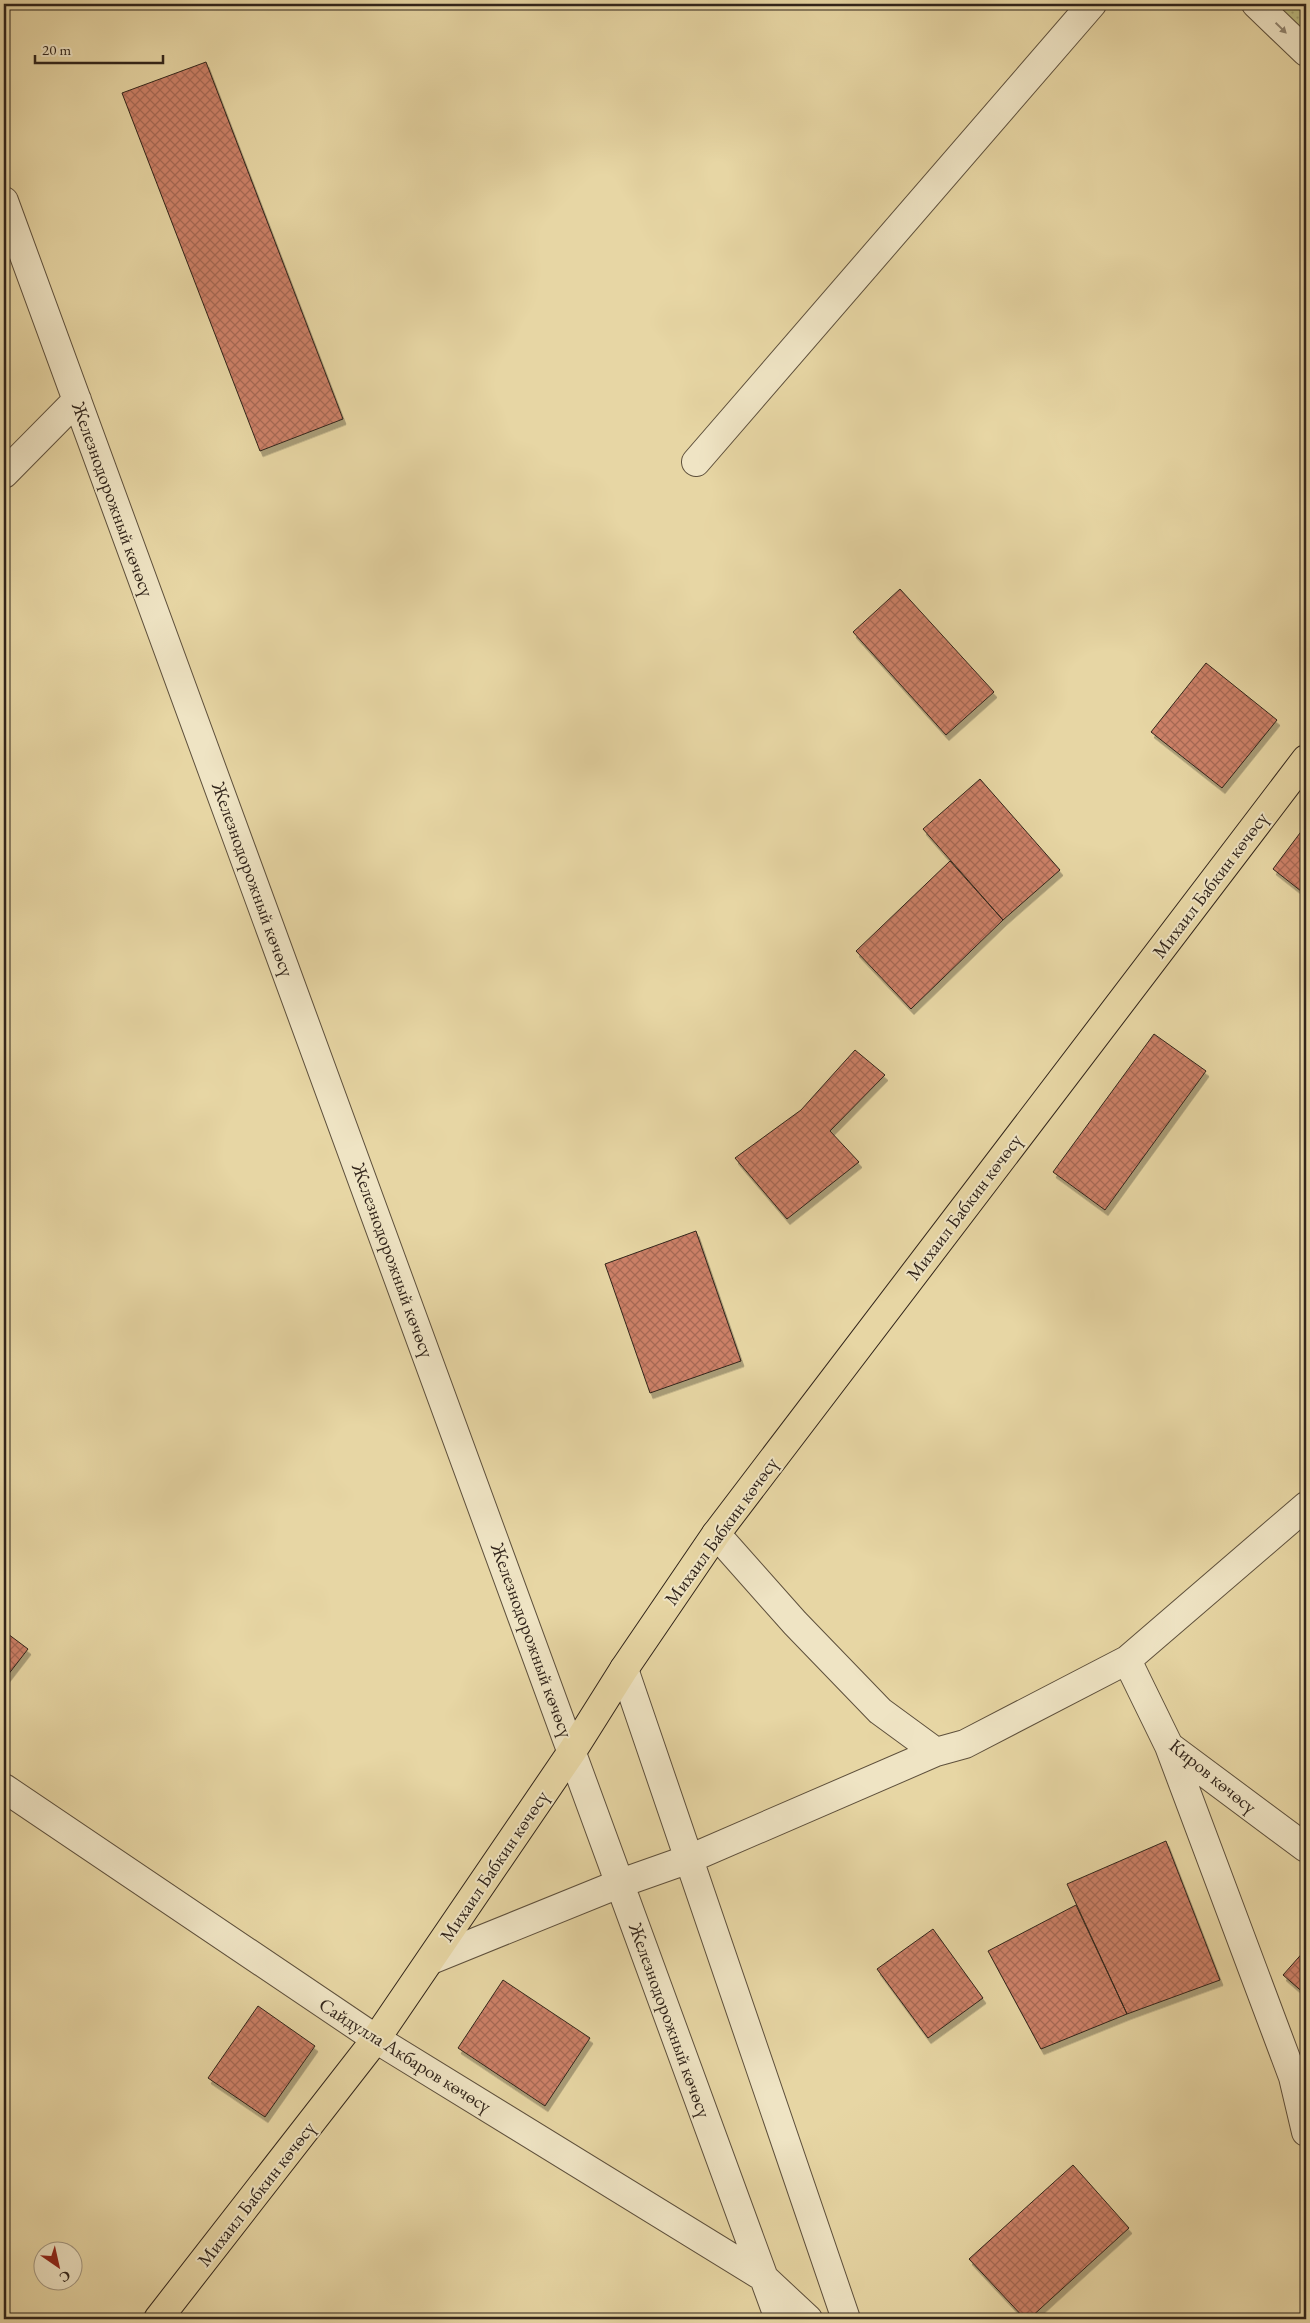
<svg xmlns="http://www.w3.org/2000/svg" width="1310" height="2323" viewBox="0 0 1310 2323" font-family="'EB Garamond',serif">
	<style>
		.grass { fill: url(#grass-dots); stroke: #76704e }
		.building { fill: url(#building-cross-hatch); stroke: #31241a; filter: url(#shadow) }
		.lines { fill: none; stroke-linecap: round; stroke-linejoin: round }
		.minor-casing { stroke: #5e503c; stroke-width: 30 }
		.major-casing { stroke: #31241a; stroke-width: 30 }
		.minor { stroke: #efe4c4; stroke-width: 28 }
		.major { stroke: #e7d6a4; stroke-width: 28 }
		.oneway { fill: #90846f }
		.labels { text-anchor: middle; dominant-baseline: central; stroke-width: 4; stroke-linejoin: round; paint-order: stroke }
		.street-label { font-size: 19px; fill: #31241a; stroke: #efe4c4 }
	</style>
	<defs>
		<pattern id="grass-dots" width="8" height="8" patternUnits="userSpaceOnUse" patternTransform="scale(1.25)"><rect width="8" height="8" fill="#bcbc81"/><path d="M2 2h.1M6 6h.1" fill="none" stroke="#a2a16f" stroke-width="1.8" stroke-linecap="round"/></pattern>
		<pattern id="building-cross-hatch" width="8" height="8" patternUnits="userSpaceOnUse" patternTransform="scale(1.25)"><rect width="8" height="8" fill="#cd8168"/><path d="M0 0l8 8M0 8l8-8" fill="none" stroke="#a76955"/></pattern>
		<filter id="shadow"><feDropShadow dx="3" dy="5.5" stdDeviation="0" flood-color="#0004"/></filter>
	</defs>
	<rect width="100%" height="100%" fill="#e7d6a4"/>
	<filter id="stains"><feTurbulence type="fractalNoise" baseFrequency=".004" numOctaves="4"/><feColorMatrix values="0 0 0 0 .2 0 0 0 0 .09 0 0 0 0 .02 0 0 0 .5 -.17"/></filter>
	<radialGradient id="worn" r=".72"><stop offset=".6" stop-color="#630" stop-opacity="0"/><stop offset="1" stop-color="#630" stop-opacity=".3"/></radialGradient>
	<path class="grass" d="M 1269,4 L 1299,4 L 1306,10 L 1306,39 Z"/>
	<path class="building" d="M 206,62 L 343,419 L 260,451 L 122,93 Z
		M 900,589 L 994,692 L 946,735 L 853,632 Z
		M 1206,663 L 1277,720 L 1222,788 L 1151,732 Z
		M 980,779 L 1060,870 L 1003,920 L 923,829 Z
		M 1306,825 L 1306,895 L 1273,869 Z
		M 950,861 L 1003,920 L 911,1009 L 856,951 Z
		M 1154,1034 L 1206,1071 L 1105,1210 L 1053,1172 Z
		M 855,1050 L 885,1075 L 830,1131 L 859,1162 L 787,1219 L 735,1158 L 801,1110 Z
		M 696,1231 L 741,1361 L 650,1393 L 605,1264 Z
		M 4,1631 L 28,1649 L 4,1680 Z
		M 1166,1841 L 1220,1980 L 1127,2014 L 1067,1884 Z
		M 1076,1905 L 1127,2014 L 1041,2049 L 988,1951 Z
		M 933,1929 L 983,1998 L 928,2038 L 877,1969 Z
		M 1306,1949 L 1306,1995 L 1283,1975 Z
		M 503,1980 L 590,2038 L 545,2106 L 458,2048 Z
		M 258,2006 L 315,2046 L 265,2117 L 208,2078 Z
		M 1073,2165 L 1129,2228 L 1029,2319 L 1025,2319 L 969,2259 Z"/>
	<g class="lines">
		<g class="minor-casing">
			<path id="minor" d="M 1256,4 L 1306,52
				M 4,201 L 779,2319
				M 696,462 L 1092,4
				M 4,474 L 77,400
				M 716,1534 L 795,1623 L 880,1711 L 936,1752 L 965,1744 L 1127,1660 L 1306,1506
				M 1127,1660 L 1169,1746 L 1306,1848
				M 624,1669 L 846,2319
				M 1169,1746 L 1293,2077 L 1306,2132
				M 4,1788 L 376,2039 L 763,2277 L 808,2319
				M 431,1960 L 621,1883 L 689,1859 L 936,1752"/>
		</g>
		<g class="major-casing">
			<path id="major" d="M 158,2319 L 376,2039 L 573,1750 L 624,1669 L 716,1534 L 1306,759"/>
		</g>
		<use href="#minor" class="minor"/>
		<use href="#major" class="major"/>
	</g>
	<defs><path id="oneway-solid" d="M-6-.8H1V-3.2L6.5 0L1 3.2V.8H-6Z" transform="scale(1.25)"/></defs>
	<use class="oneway" href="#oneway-solid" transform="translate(1281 28) rotate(44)"/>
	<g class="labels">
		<g class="street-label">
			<text transform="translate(113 499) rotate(70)">Железнодорожный көчөсү</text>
			<text transform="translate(253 879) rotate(70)">Железнодорожный көчөсү</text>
			<text transform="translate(1210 885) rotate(-53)">Михаил Бабкин көчөсү</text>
			<text transform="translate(964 1207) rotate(-53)">Михаил Бабкин көчөсү</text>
			<text transform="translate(393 1260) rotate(70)">Железнодорожный көчөсү</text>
			<text transform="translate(721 1531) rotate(-54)">Михаил Бабкин көчөсү</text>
			<text transform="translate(532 1640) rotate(70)">Железнодорожный көчөсү</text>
			<text transform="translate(1213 1776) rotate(39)">Киров көчөсү</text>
			<text transform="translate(494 1866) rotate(-56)">Михаил Бабкин көчөсү</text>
			<text transform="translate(670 2020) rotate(70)">Железнодорожный көчөсү</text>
			<text transform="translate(405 2055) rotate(32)">Сайдулла Акбаров көчөсү</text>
			<text transform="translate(256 2194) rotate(-52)">Михаил Бабкин көчөсү</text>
		</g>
	</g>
	<rect width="1310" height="2323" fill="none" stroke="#e7d6a4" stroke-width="20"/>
	<rect x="5" y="5" width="1300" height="2313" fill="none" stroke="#31241a" stroke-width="2.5"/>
	<rect x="10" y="10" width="1290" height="2303" fill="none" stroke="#31241a"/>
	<g transform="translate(58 2266) rotate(146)"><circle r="24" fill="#efe4c4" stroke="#a39780"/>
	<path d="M0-4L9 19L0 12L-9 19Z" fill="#8f2418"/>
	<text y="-8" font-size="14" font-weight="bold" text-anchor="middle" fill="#31241a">С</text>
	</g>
	<path d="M35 55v8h128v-8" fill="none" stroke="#31241a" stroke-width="2.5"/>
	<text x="42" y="55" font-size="15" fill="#31241a" stroke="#efe4c4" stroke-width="4" paint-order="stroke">20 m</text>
	<rect width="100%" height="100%" filter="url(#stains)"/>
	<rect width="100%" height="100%" fill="url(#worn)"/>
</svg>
